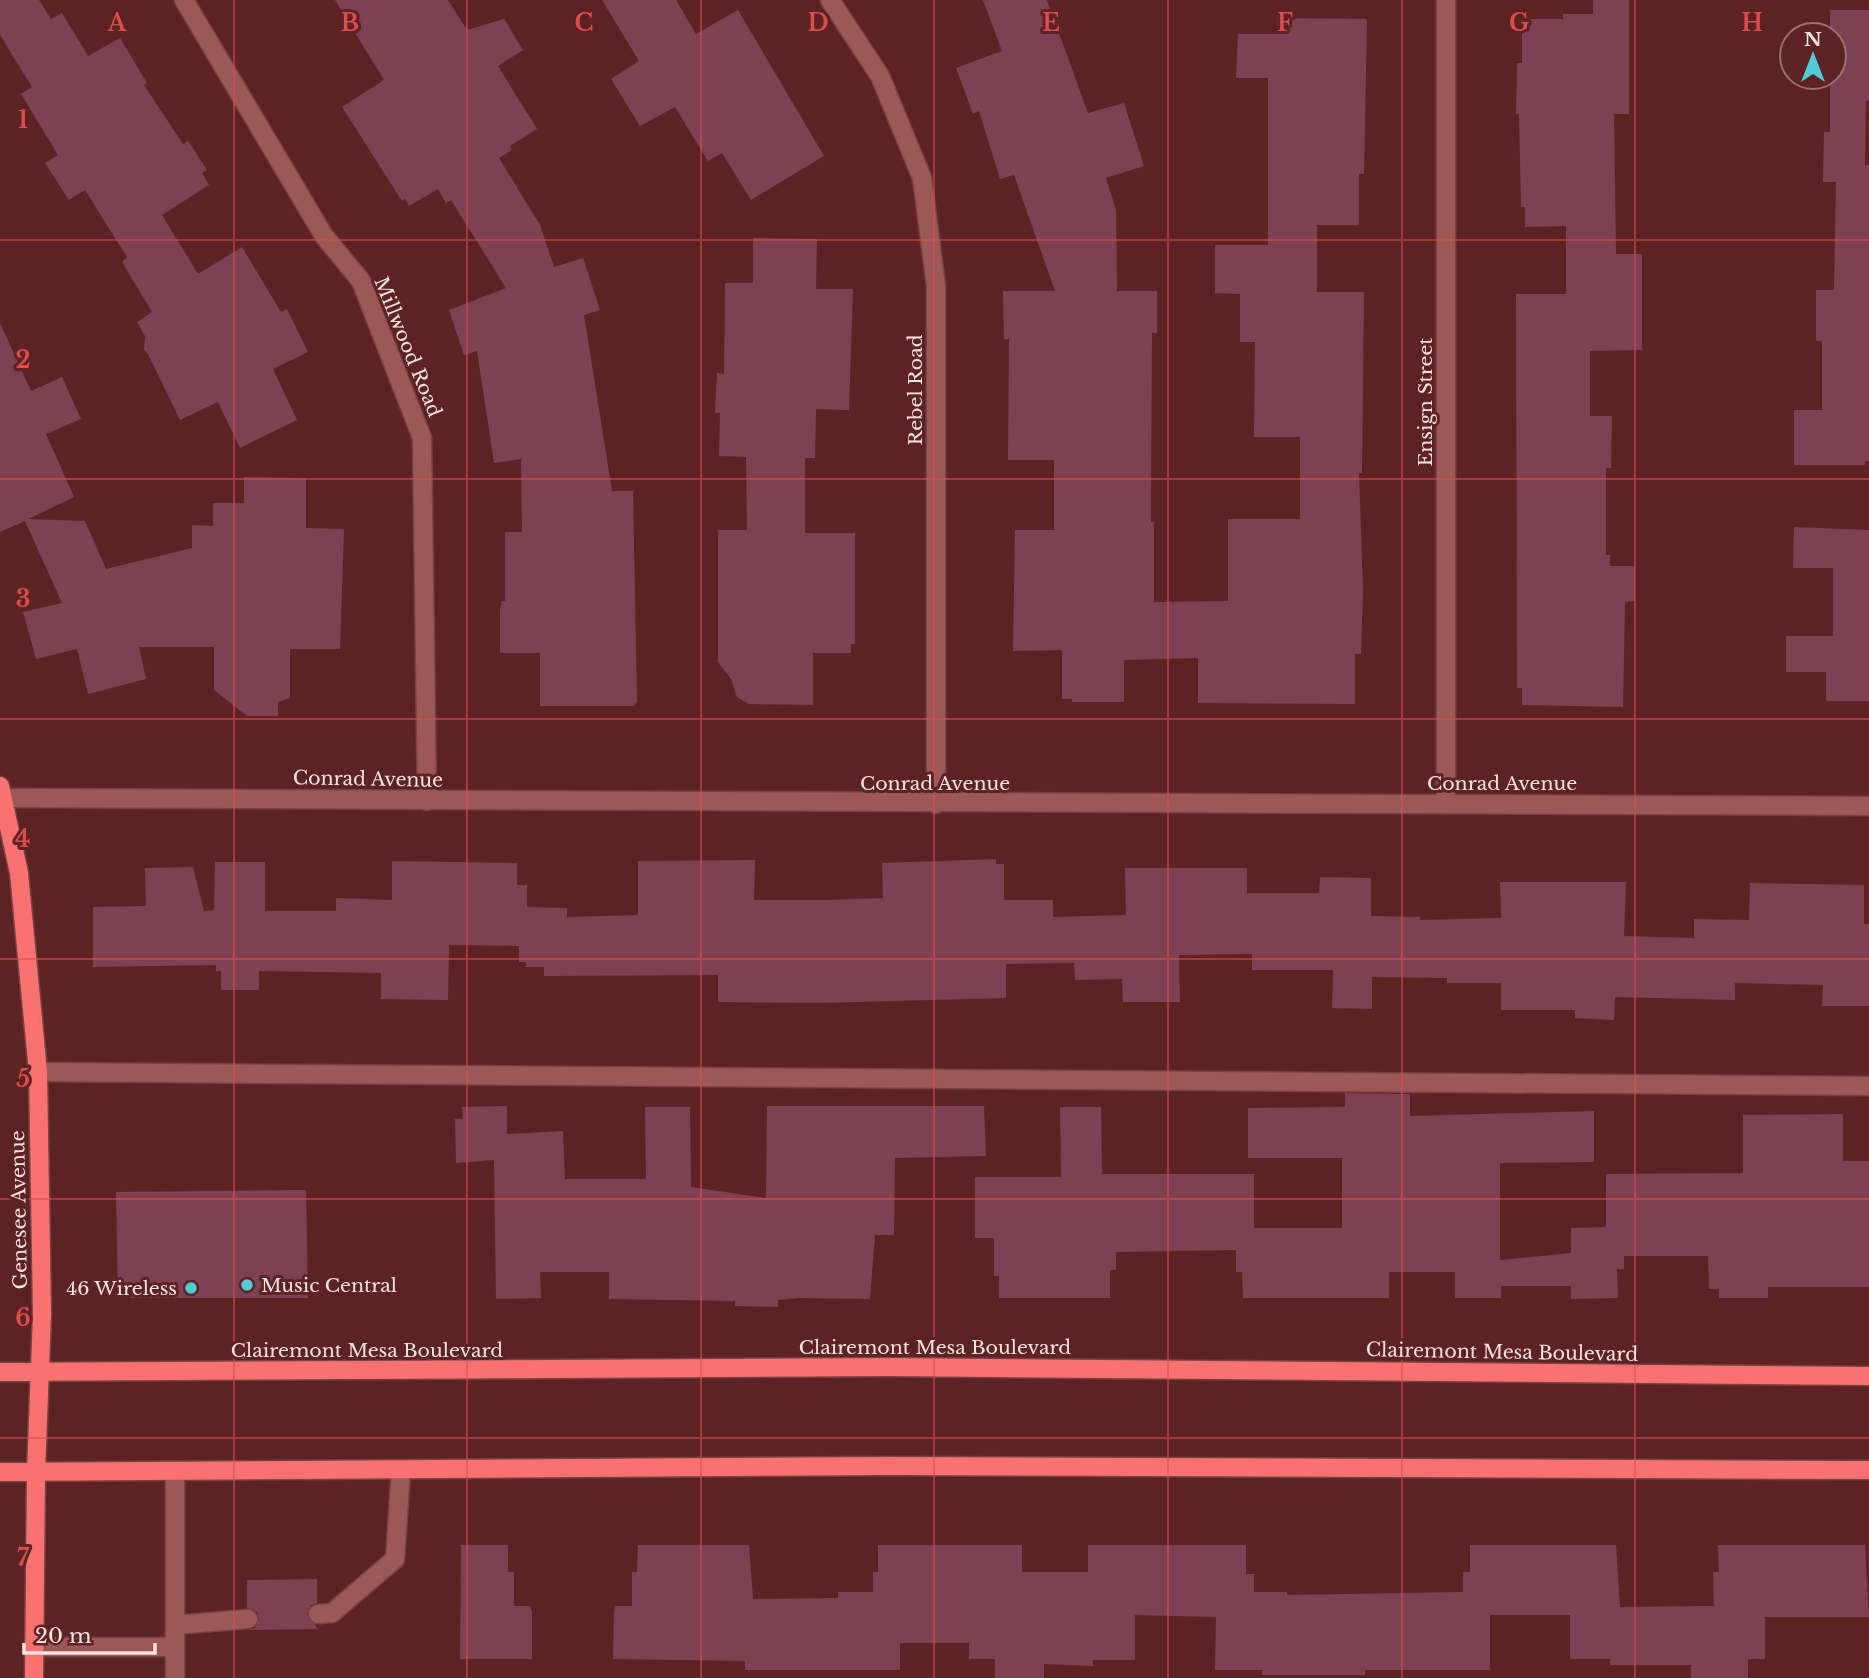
<svg xmlns="http://www.w3.org/2000/svg" width="1869" height="1678" viewBox="0 0 1869 1678" font-family="'Libre Baskerville',serif">
	<style>
		.building { fill: #7e4154 }
		.lines { fill: none; stroke-linecap: round; stroke-linejoin: round }
		.service-casing { stroke: #764242; stroke-width: 21 }
		.minor-casing { stroke: #764242; stroke-width: 21 }
		.primary-casing { stroke: #764242; stroke-width: 21 }
		.service { stroke: #9c5857; stroke-width: 18 }
		.minor { stroke: #9c5857; stroke-width: 18 }
		.primary { stroke: #fa7172; stroke-width: 18 }
		.grid { fill: none; stroke: #dd4d4d; stroke-width: 2; stroke-opacity: 0.55 }
		.poi-dot { fill: #51ccd4; stroke: #5d2324; stroke-width: 2.5 }
		.labels { text-anchor: middle; dominant-baseline: central; stroke-width: 6; stroke-linejoin: round; paint-order: stroke }
		.street-label { font-size: 19px; fill: #fae2e1; stroke: #5d2324 }
		.poi-label { font-size: 19px; fill: #fae2e1; stroke: #5d2324; text-anchor: start }
		.grid-label { font-size: 23px; text-anchor: middle; font-weight: bold; fill: #dd4d4d; stroke: #5d2324; stroke-width: 6; stroke-linejoin: round; paint-order: stroke }
	</style>
	<rect width="100%" height="100%" fill="#5d2324"/>
	<path class="building" d="M 0,0 L 39,0 L 51,19 L 62,13 L 88,56 L 120,38 L 147,83 L 144,85 L 183,144 L 188,141 L 207,170 L 202,173 L 209,185 L 162,215 L 198,274 L 242,247 L 281,312 L 287,309 L 308,352 L 273,369 L 297,420 L 240,448 L 218,402 L 180,420 L 148,354 L 144,350 L 145,336 L 137,322 L 152,312 L 122,262 L 127,257 L 85,190 L 69,200 L 45,163 L 58,155 L 21,94 L 32,87 L 0,35 Z
		M 335,0 L 448,0 L 467,30 L 504,19 L 523,50 L 498,66 L 537,129 L 510,146 L 512,150 L 499,158 L 540,225 L 554,267 L 583,258 L 600,310 L 584,315 L 612,491 L 633,491 L 637,702 L 634,706 L 540,706 L 540,653 L 500,653 L 500,609 L 502,601 L 505,601 L 505,532 L 522,532 L 521,459 L 494,463 L 477,351 L 464,355 L 449,310 L 506,288 L 451,200 L 446,203 L 438,189 L 409,206 L 405,199 L 402,201 L 342,107 L 384,80 Z
		M 602,0 L 676,0 L 696,34 L 738,10 L 824,156 L 751,200 L 722,153 L 708,161 L 675,107 L 640,126 L 611,79 L 639,61 Z
		M 983,0 L 1047,0 L 1088,113 L 1124,103 L 1144,166 L 1106,178 L 1116,210 L 1117,291 L 1157,291 L 1157,333 L 1152,333 L 1151,495 L 1151,522 L 1154,522 L 1154,602 L 1228,601 L 1228,519 L 1300,519 L 1300,437 L 1254,437 L 1255,342 L 1240,342 L 1240,294 L 1215,293 L 1215,245 L 1268,245 L 1268,78 L 1236,78 L 1238,34 L 1277,34 L 1277,18 L 1367,19 L 1364,174 L 1359,174 L 1359,225 L 1317,225 L 1317,292 L 1364,292 L 1362,473 L 1359,473 L 1363,591 L 1361,654 L 1355,654 L 1355,704 L 1198,703 L 1198,658 L 1124,660 L 1124,702 L 1072,702 L 1072,699 L 1062,699 L 1062,650 L 1013,651 L 1015,530 L 1054,530 L 1054,460 L 1008,460 L 1009,339 L 1004,339 L 1003,291 L 1055,291 L 1014,175 L 1000,179 L 979,111 L 973,114 L 956,68 L 1002,51 Z
		M 1593,0 L 1629,0 L 1629,114 L 1614,114 L 1616,254 L 1642,254 L 1642,350 L 1590,351 L 1590,416 L 1612,416 L 1611,468 L 1606,468 L 1606,555 L 1610,555 L 1610,566 L 1635,566 L 1635,601 L 1625,602 L 1623,707 L 1522,705 L 1522,688 L 1517,688 L 1516,294 L 1566,294 L 1566,226 L 1525,227 L 1525,207 L 1521,207 L 1519,114 L 1516,114 L 1517,63 L 1522,63 L 1522,19 L 1563,19 L 1563,14 L 1593,14 Z
		M 1830,10 L 1869,10 L 1869,101 L 1866,101 L 1865,165 L 1869,165 L 1869,461 L 1865,461 L 1865,465 L 1794,465 L 1794,410 L 1822,410 L 1822,341 L 1816,341 L 1816,290 L 1834,290 L 1836,182 L 1823,182 L 1824,132 L 1830,132 L 1830,77 L 1834,77 L 1834,35 L 1830,35 Z
		M 753,238 L 817,239 L 816,289 L 853,289 L 849,410 L 816,409 L 815,458 L 805,458 L 805,533 L 855,533 L 855,644 L 851,644 L 851,653 L 813,653 L 813,705 L 749,704 L 737,697 L 731,679 L 718,662 L 718,530 L 747,530 L 746,457 L 719,456 L 720,413 L 715,413 L 717,373 L 724,374 L 725,283 L 753,283 Z
		M 0,323 L 31,391 L 62,377 L 81,419 L 46,434 L 74,497 L 28,519 L 85,521 L 106,569 L 192,548 L 192,525 L 213,526 L 213,503 L 244,503 L 244,477 L 306,478 L 306,528 L 344,529 L 340,649 L 290,649 L 290,698 L 278,702 L 278,716 L 247,716 L 214,690 L 214,647 L 139,647 L 146,679 L 88,694 L 77,649 L 36,659 L 23,612 L 62,603 L 25,521 L 0,532 Z
		M 1794,527 L 1869,530 L 1869,701 L 1826,701 L 1826,672 L 1786,672 L 1786,636 L 1833,636 L 1833,568 L 1793,568 Z
		M 996,859 L 996,864 L 1004,864 L 1004,900 L 1053,900 L 1053,917 L 1126,915 L 1125,868 L 1247,868 L 1247,893 L 1319,893 L 1320,877 L 1371,878 L 1371,916 L 1420,917 L 1420,920 L 1501,918 L 1500,882 L 1626,882 L 1624,936 L 1694,938 L 1694,919 L 1749,920 L 1750,883 L 1864,885 L 1864,924 L 1869,924 L 1869,1006 L 1822,1006 L 1823,985 L 1735,983 L 1735,1000 L 1615,997 L 1614,1020 L 1575,1018 L 1575,1010 L 1501,1010 L 1501,983 L 1447,983 L 1447,978 L 1372,977 L 1372,1009 L 1332,1008 L 1333,970 L 1252,970 L 1252,954 L 1179,955 L 1180,1002 L 1123,1002 L 1122,979 L 1075,980 L 1074,963 L 1006,964 L 1006,998 L 819,1003 L 718,1002 L 718,975 L 544,976 L 544,967 L 526,967 L 526,962 L 519,962 L 519,946 L 449,945 L 448,1000 L 381,999 L 381,973 L 259,971 L 259,990 L 221,990 L 221,971 L 216,971 L 216,965 L 93,967 L 93,907 L 146,906 L 145,868 L 193,867 L 204,911 L 214,910 L 215,862 L 265,862 L 265,911 L 336,911 L 336,898 L 392,900 L 392,861 L 517,863 L 517,885 L 527,885 L 527,907 L 567,908 L 567,917 L 638,915 L 638,861 L 755,860 L 754,900 L 827,900 L 883,898 L 882,863 Z
		M 1345,1093 L 1410,1094 L 1410,1116 L 1594,1111 L 1594,1162 L 1500,1163 L 1500,1260 L 1571,1253 L 1571,1228 L 1606,1227 L 1606,1174 L 1743,1173 L 1743,1115 L 1843,1114 L 1843,1161 L 1869,1161 L 1869,1287 L 1768,1287 L 1768,1298 L 1719,1298 L 1719,1289 L 1709,1289 L 1708,1256 L 1624,1256 L 1624,1269 L 1617,1269 L 1618,1298 L 1571,1299 L 1571,1286 L 1501,1286 L 1501,1298 L 1455,1298 L 1455,1272 L 1389,1272 L 1389,1298 L 1243,1298 L 1242,1272 L 1236,1272 L 1236,1250 L 1116,1252 L 1116,1270 L 1110,1270 L 1110,1298 L 999,1298 L 999,1276 L 994,1276 L 994,1238 L 975,1238 L 975,1177 L 1061,1177 L 1060,1107 L 1101,1107 L 1102,1174 L 1254,1174 L 1254,1228 L 1342,1228 L 1342,1158 L 1248,1158 L 1248,1108 L 1345,1107 Z
		M 507,1106 L 507,1134 L 563,1131 L 565,1179 L 646,1179 L 645,1107 L 690,1107 L 691,1187 L 766,1198 L 767,1106 L 984,1106 L 986,1156 L 895,1158 L 894,1235 L 875,1235 L 870,1299 L 798,1298 L 778,1300 L 778,1307 L 735,1306 L 735,1301 L 609,1299 L 609,1272 L 540,1272 L 541,1298 L 496,1299 L 494,1160 L 456,1163 L 455,1119 L 463,1119 L 462,1107 Z
		M 306,1190 L 308,1298 L 118,1298 L 116,1192 Z
		M 461,1545 L 508,1545 L 508,1572 L 514,1572 L 514,1606 L 530,1606 L 532,1612 L 532,1659 L 460,1659 Z
		M 638,1545 L 749,1545 L 753,1599 L 838,1598 L 838,1592 L 873,1592 L 873,1572 L 878,1572 L 878,1545 L 1022,1545 L 1022,1572 L 1088,1572 L 1088,1545 L 1246,1545 L 1246,1574 L 1254,1574 L 1254,1592 L 1287,1592 L 1287,1595 L 1463,1592 L 1463,1572 L 1470,1572 L 1470,1545 L 1616,1545 L 1620,1607 L 1714,1606 L 1713,1572 L 1719,1572 L 1718,1545 L 1865,1545 L 1869,1617 L 1765,1617 L 1765,1659 L 1748,1659 L 1748,1678 L 1691,1678 L 1691,1665 L 1610,1665 L 1610,1659 L 1570,1659 L 1570,1615 L 1490,1615 L 1490,1670 L 1365,1670 L 1365,1675 L 1262,1675 L 1262,1670 L 1215,1670 L 1216,1617 L 1135,1615 L 1135,1660 L 1093,1660 L 1093,1666 L 1044,1664 L 1044,1678 L 995,1678 L 995,1659 L 969,1659 L 969,1643 L 900,1643 L 900,1670 L 745,1670 L 745,1661 L 613,1659 L 614,1613 L 615,1606 L 632,1606 L 632,1572 L 637,1572 Z
		M 317,1579 L 317,1603 L 311,1605 L 307,1614 L 318,1629 L 249,1630 L 255,1628 L 259,1619 L 257,1612 L 247,1608 L 247,1580 Z"/>
	<g class="lines">
		<g class="service-casing">
			<path id="service" d="M 38,1072 L 1869,1086
				M 318,1614 L 332,1613 L 395,1559 L 401,1470
				M 175,1625 L 248,1619
				M 33,1647 L 175,1647 L 175,1472
				M 175,1647 L 175,1678"/>
		</g>
		<g class="minor-casing">
			<path id="minor" d="M 184,0 L 324,236 L 361,281 L 422,438 L 427,801
				M 830,0 L 880,76 L 922,178 L 936,286 L 936,804
				M 1446,0 L 1446,804
				M 0,798 L 1869,806"/>
		</g>
		<g class="primary-casing">
			<path id="primary" d="M 0,786 L 19,873 L 38,1072 L 42,1314 L 36,1473 L 34,1678
				M 0,1372 L 888,1367 L 1869,1376
				M 0,1472 L 889,1466 L 1869,1470"/>
		</g>
		<use href="#service" class="service"/>
		<use href="#minor" class="minor"/>
		<use href="#primary" class="primary"/>
	</g>
	<path class="grid" d="M 234,0 L 234,1678M 467,0 L 467,1678M 701,0 L 701,1678M 934,0 L 934,1678M 1168,0 L 1168,1678M 1402,0 L 1402,1678M 1635,0 L 1635,1678M 0,240 L 1869,240M 0,479 L 1869,479M 0,719 L 1869,719M 0,959 L 1869,959M 0,1199 L 1869,1199M 0,1438 L 1869,1438"/>
	<g class="poi-dot">
		<circle cx="247" cy="1285" r="7"/>
		<circle cx="191" cy="1288" r="7"/>
	</g>
	<g class="labels">
		<g class="street-label">
			<text transform="translate(408 347) rotate(68)">Millwood Road</text>
			<text transform="translate(915 390) rotate(-90)">Rebel Road</text>
			<text transform="translate(1425 402) rotate(-90)">Ensign Street</text>
			<text transform="translate(368 779) rotate(1)">Conrad Avenue</text>
			<text x="935" y="783">Conrad Avenue</text>
			<text x="1502" y="783">Conrad Avenue</text>
			<text transform="translate(19 1210) rotate(-91)">Genesee Avenue</text>
			<text x="935" y="1347">Clairemont Mesa Boulevard</text>
			<text x="367" y="1350">Clairemont Mesa Boulevard</text>
			<text transform="translate(1502 1352) rotate(1)">Clairemont Mesa Boulevard</text>
		</g>
		<g class="poi-label">
			<text x="261" y="1285">Music Central</text>
			<text x="177" y="1288" text-anchor="end">46 Wireless</text>
		</g>
	</g>
	<g class="grid-label">
		<text x="117" y="31">A</text>
		<text x="350" y="31">B</text>
		<text x="584" y="31">C</text>
		<text x="818" y="31">D</text>
		<text x="1051" y="31">E</text>
		<text x="1285" y="31">F</text>
		<text x="1519" y="31">G</text>
		<text x="1752" y="31">H</text>
		<text x="23" y="128">1</text>
		<text x="23" y="368">2</text>
		<text x="23" y="607">3</text>
		<text x="23" y="847">4</text>
		<text x="23" y="1087">5</text>
		<text x="23" y="1326">6</text>
		<text x="23" y="1566">7</text>
	</g>
	<g transform="translate(1813 56)"><circle r="33" fill="#5d2324" stroke="#9c6f70" stroke-width="2"/>
	<path d="M0-5L12 26L0 18L-12 26Z" fill="#51ccd4"/>
	<text y="-10" font-size="19" font-weight="bold" text-anchor="middle" fill="#fae2e1">N</text>
	</g>
	<path d="M24 1643v10h131v-10" fill="none" stroke="#fae2e1" stroke-width="3.5"/>
	<text x="35" y="1643" font-size="21" fill="#fae2e1" stroke="#5d2324" stroke-width="5" paint-order="stroke">20 m</text>
</svg>
